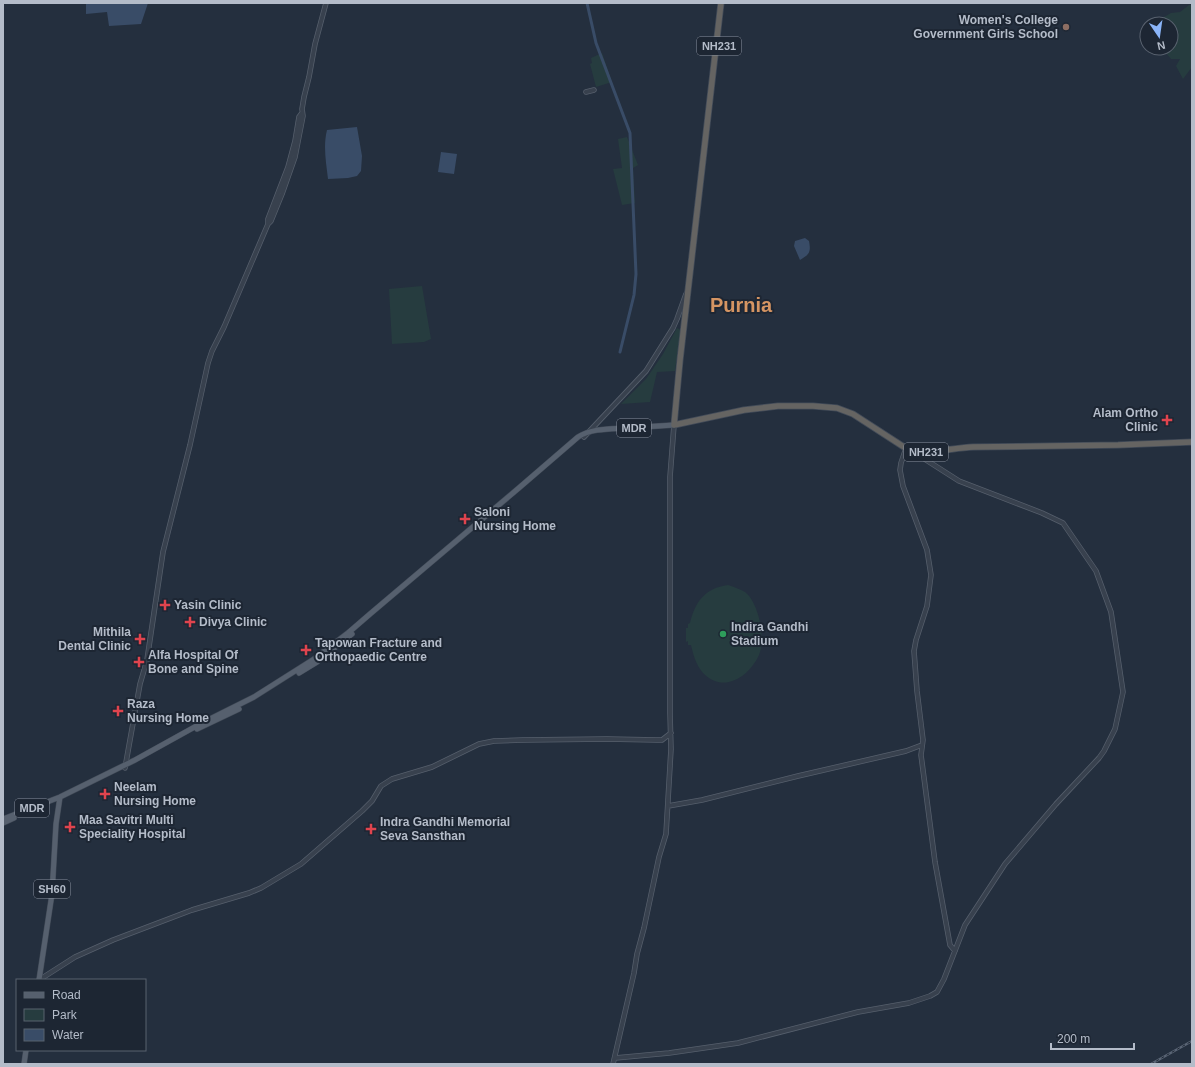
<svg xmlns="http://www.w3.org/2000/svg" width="1195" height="1067" viewBox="0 0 1195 1067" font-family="Arial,sans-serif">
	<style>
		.green { fill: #263c3f }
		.water { fill: #394c67 }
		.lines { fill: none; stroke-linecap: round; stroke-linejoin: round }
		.canal { stroke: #394c67; stroke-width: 3 }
		.tertiary-casing { stroke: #565f6c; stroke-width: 5.5 }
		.primary-casing { stroke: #414a57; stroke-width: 6 }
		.trunk-casing { stroke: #434c59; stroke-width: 7 }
		.tertiary { stroke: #38414e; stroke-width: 4 }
		.primary { stroke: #56606e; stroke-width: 5 }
		.trunk { stroke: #656462; stroke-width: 5.5 }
		.rail-casing { stroke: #5a6575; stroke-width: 2.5 }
		.rail { stroke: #1d2633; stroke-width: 1; stroke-dasharray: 3; stroke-linecap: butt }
		.education-dot { fill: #8d6e63; stroke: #1d2633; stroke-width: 1.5 }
		.health-dot { fill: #e0444e; stroke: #1d2633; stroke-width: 1.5 }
		.leisure-dot { fill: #2e9e5b; stroke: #1d2633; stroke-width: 1.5 }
		.labels { text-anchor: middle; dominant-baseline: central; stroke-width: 4; stroke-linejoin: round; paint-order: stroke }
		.shield { fill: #1d2633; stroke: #878f9c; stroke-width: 1 }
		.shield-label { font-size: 11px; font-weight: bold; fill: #b4bcc9 }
		.poi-label { font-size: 12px; font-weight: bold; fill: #b4bcc9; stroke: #1d2633; text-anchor: start }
		.town-label { font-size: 20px; font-weight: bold; fill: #d59563; stroke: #1d2633 }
	</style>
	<rect width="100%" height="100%" fill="#242f3e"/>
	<path class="green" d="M 1189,5 L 1192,5 L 1192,67 L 1183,79 L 1176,66 L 1180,59 L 1171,59 L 1162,48 L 1171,48 L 1171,38 L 1176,37 L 1179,32 L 1171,28 L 1171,24 L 1164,24 L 1164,17 L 1171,13 L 1180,12 Z
		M 602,53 L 612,82 L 596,87 L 590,64 L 592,63 L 591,58 Z
		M 627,137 L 638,165 L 633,168 L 635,203 L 622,205 L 613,169 L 622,168 L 618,139 Z
		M 422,286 L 431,339 L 424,342 L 392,344 L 389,289 Z
		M 677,328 L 681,330 L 675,371 L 657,372 L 650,402 L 621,404 L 646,379 L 663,354 Z
		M 728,585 C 734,587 740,589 745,592 C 759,603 766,639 759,655 C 749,677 723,694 703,673 C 696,665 693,654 691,645 L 688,645 L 688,641 L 686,642 L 686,628 L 688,628 L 688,624 L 690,623 C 695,602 705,588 728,585 Z"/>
	<path class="water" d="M 86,3 L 148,3 L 141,24 L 109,26 L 107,12 L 86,14 Z
		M 357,127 L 362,156 L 361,171 L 357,176 L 348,178 L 328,179 C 326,162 323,146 327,130 Z
		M 441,152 L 457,154 L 454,174 L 438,172 Z
		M 805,238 L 809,241 C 811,252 810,254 800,260 L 794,246 L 795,241 Z"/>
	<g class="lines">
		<path class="canal" d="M 587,3 L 596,43 L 630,133 L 636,274 L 634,295 L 620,352"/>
		<g class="tertiary-casing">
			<path id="tertiary" d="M 586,92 L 594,90
				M 268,224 L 271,221 L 282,194 L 295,157 L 303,116 L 302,109 L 304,97 L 309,77 L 315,44 L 326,3
				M 584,437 L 646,371 L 673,328 L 677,319 L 686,294
				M 906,448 L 901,463 L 900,470 L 903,486 L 927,550 L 931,575 L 927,606 L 916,640 L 914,651 L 917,691 L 923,740 L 921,755 L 935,862 L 950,945 L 955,951
				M 125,768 L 140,684 L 147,660 L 163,552 L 190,445 L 208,363 L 212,351 L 224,327 L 268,224 L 268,219 L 288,167 L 295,141 L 299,117 L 302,113
				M 668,806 L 702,800 L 798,776 L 906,751 L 922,745
				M 39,980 L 75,957 L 113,940 L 192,910 L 249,893 L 261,888 L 301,864 L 316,851 L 362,811 L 372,801 L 381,786 L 392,779 L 432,767 L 479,744 L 494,741 L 523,740 L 607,739 L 657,740 L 662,740 L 671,733
				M 615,1058 L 669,1053 L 738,1043 L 858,1012 L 909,1003 L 930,996 L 937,992 L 944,979 L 965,925 L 1005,864 L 1056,804 L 1099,758 L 1104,751 L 1115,729 L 1123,692 L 1111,612 L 1096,571 L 1063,523 L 1042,513 L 959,481 L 912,451
				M 613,1064 L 634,973 L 637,954 L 644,928 L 659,857 L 666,834 L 671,749 L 670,713 L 670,477 L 674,425"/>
		</g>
		<g class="primary-casing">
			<path id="primary" d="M 299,673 L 317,662 L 352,634
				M 197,729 L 239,709
				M 3,819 L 60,797 L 135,760 L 200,724 L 254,697 L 314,659 L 348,633 L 370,614 L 520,487 L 578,437 C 592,428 610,429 627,428 C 642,427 658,426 674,425
				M 3,823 L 14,818
				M 39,980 L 52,894 L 56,824 L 60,797
				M 24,1064 L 26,1050"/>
		</g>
		<g class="trunk-casing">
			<path id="trunk" d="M 721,3 L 680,360 L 674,425 L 744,410 L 778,406 L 813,406 L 837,408 L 853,414 L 907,449 C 930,455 950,448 973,447 L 1118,445 L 1192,442"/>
		</g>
		<use href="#tertiary" class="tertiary"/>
		<use href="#primary" class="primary"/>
		<use href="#trunk" class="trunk"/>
		<g class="rail-casing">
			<path id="rail" d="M 1151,1064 L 1192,1041"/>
		</g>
		<use href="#rail" class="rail"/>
	</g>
	<circle class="education-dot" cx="1066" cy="27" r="4"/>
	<g class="health-dot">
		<path d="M1165 414h4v4h4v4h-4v4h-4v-4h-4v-4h4z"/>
		<path d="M463 513h4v4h4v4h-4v4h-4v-4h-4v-4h4z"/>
		<path d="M163 599h4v4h4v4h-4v4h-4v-4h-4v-4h4z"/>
		<path d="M188 616h4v4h4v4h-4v4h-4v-4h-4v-4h4z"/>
		<path d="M138 633h4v4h4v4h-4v4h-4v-4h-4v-4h4z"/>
		<path d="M304 644h4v4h4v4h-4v4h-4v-4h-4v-4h4z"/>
		<path d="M137 656h4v4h4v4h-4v4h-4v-4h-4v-4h4z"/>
		<path d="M116 705h4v4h4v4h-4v4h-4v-4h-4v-4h4z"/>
		<path d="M103 788h4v4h4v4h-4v4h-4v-4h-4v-4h4z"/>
		<path d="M68 821h4v4h4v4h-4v4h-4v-4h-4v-4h4z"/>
		<path d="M369 823h4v4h4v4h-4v4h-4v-4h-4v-4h4z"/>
	</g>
	<circle class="leisure-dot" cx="723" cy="634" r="4"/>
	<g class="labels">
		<g class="shield">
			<rect x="697" y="37" width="44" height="18" rx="3"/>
			<rect x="617" y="419" width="34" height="18" rx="3"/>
			<rect x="904" y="443" width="44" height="18" rx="3"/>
			<rect x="15" y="799" width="34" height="18" rx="3"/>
			<rect x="34" y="880" width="36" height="18" rx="3"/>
		</g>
		<g class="shield-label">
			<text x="719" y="46">NH231</text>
			<text x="634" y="428">MDR</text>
			<text x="926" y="452">NH231</text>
			<text x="32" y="808">MDR</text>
			<text x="52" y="889">SH60</text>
		</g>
		<g class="poi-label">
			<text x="1058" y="20" text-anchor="end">Women's College<tspan x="1058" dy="14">Government Girls School</tspan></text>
			<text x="1158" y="413" text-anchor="end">Alam Ortho<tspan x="1158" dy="14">Clinic</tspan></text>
			<text x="474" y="512">Saloni<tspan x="474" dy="14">Nursing Home</tspan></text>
			<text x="174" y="605">Yasin Clinic</text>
			<text x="199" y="622">Divya Clinic</text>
			<text x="731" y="627">Indira Gandhi<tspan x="731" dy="14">Stadium</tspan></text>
			<text x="131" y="632" text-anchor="end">Mithila<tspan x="131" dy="14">Dental Clinic</tspan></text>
			<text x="315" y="643">Tapowan Fracture and<tspan x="315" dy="14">Orthopaedic Centre</tspan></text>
			<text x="148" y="655">Alfa Hospital Of<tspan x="148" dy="14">Bone and Spine</tspan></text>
			<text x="127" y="704">Raza<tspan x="127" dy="14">Nursing Home</tspan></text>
			<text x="114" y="787">Neelam<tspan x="114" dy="14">Nursing Home</tspan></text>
			<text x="79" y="820">Maa Savitri Multi<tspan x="79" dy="14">Speciality Hospital</tspan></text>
			<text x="380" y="822">Indra Gandhi Memorial<tspan x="380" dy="14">Seva Sansthan</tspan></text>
		</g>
		<g class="town-label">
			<text x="741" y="305">Purnia</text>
		</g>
	</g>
	<rect width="1195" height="1067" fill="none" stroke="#b4bcc9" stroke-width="8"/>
	<rect x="16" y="979" width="130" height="72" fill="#1d2633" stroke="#59626f"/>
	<rect x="24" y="992" width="20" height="6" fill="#56606e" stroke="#59626f"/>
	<text x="52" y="999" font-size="12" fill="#b4bcc9">Road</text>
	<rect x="24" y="1009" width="20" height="12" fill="#263c3f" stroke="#59626f"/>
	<text x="52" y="1019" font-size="12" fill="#b4bcc9">Park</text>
	<rect x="24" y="1029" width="20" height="12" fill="#394c67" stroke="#59626f"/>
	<text x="52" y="1039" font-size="12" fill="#b4bcc9">Water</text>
	<g transform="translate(1159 36) rotate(167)"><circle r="19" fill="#1d2633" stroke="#59626f"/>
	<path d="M0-3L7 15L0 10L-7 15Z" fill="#8ab4f8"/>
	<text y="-6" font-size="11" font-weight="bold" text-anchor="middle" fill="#b4bcc9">N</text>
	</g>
	<path d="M1051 1043v6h83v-6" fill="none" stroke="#b4bcc9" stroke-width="2"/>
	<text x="1057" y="1043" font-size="12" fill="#b4bcc9" stroke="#1d2633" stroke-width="3" paint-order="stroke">200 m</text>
</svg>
